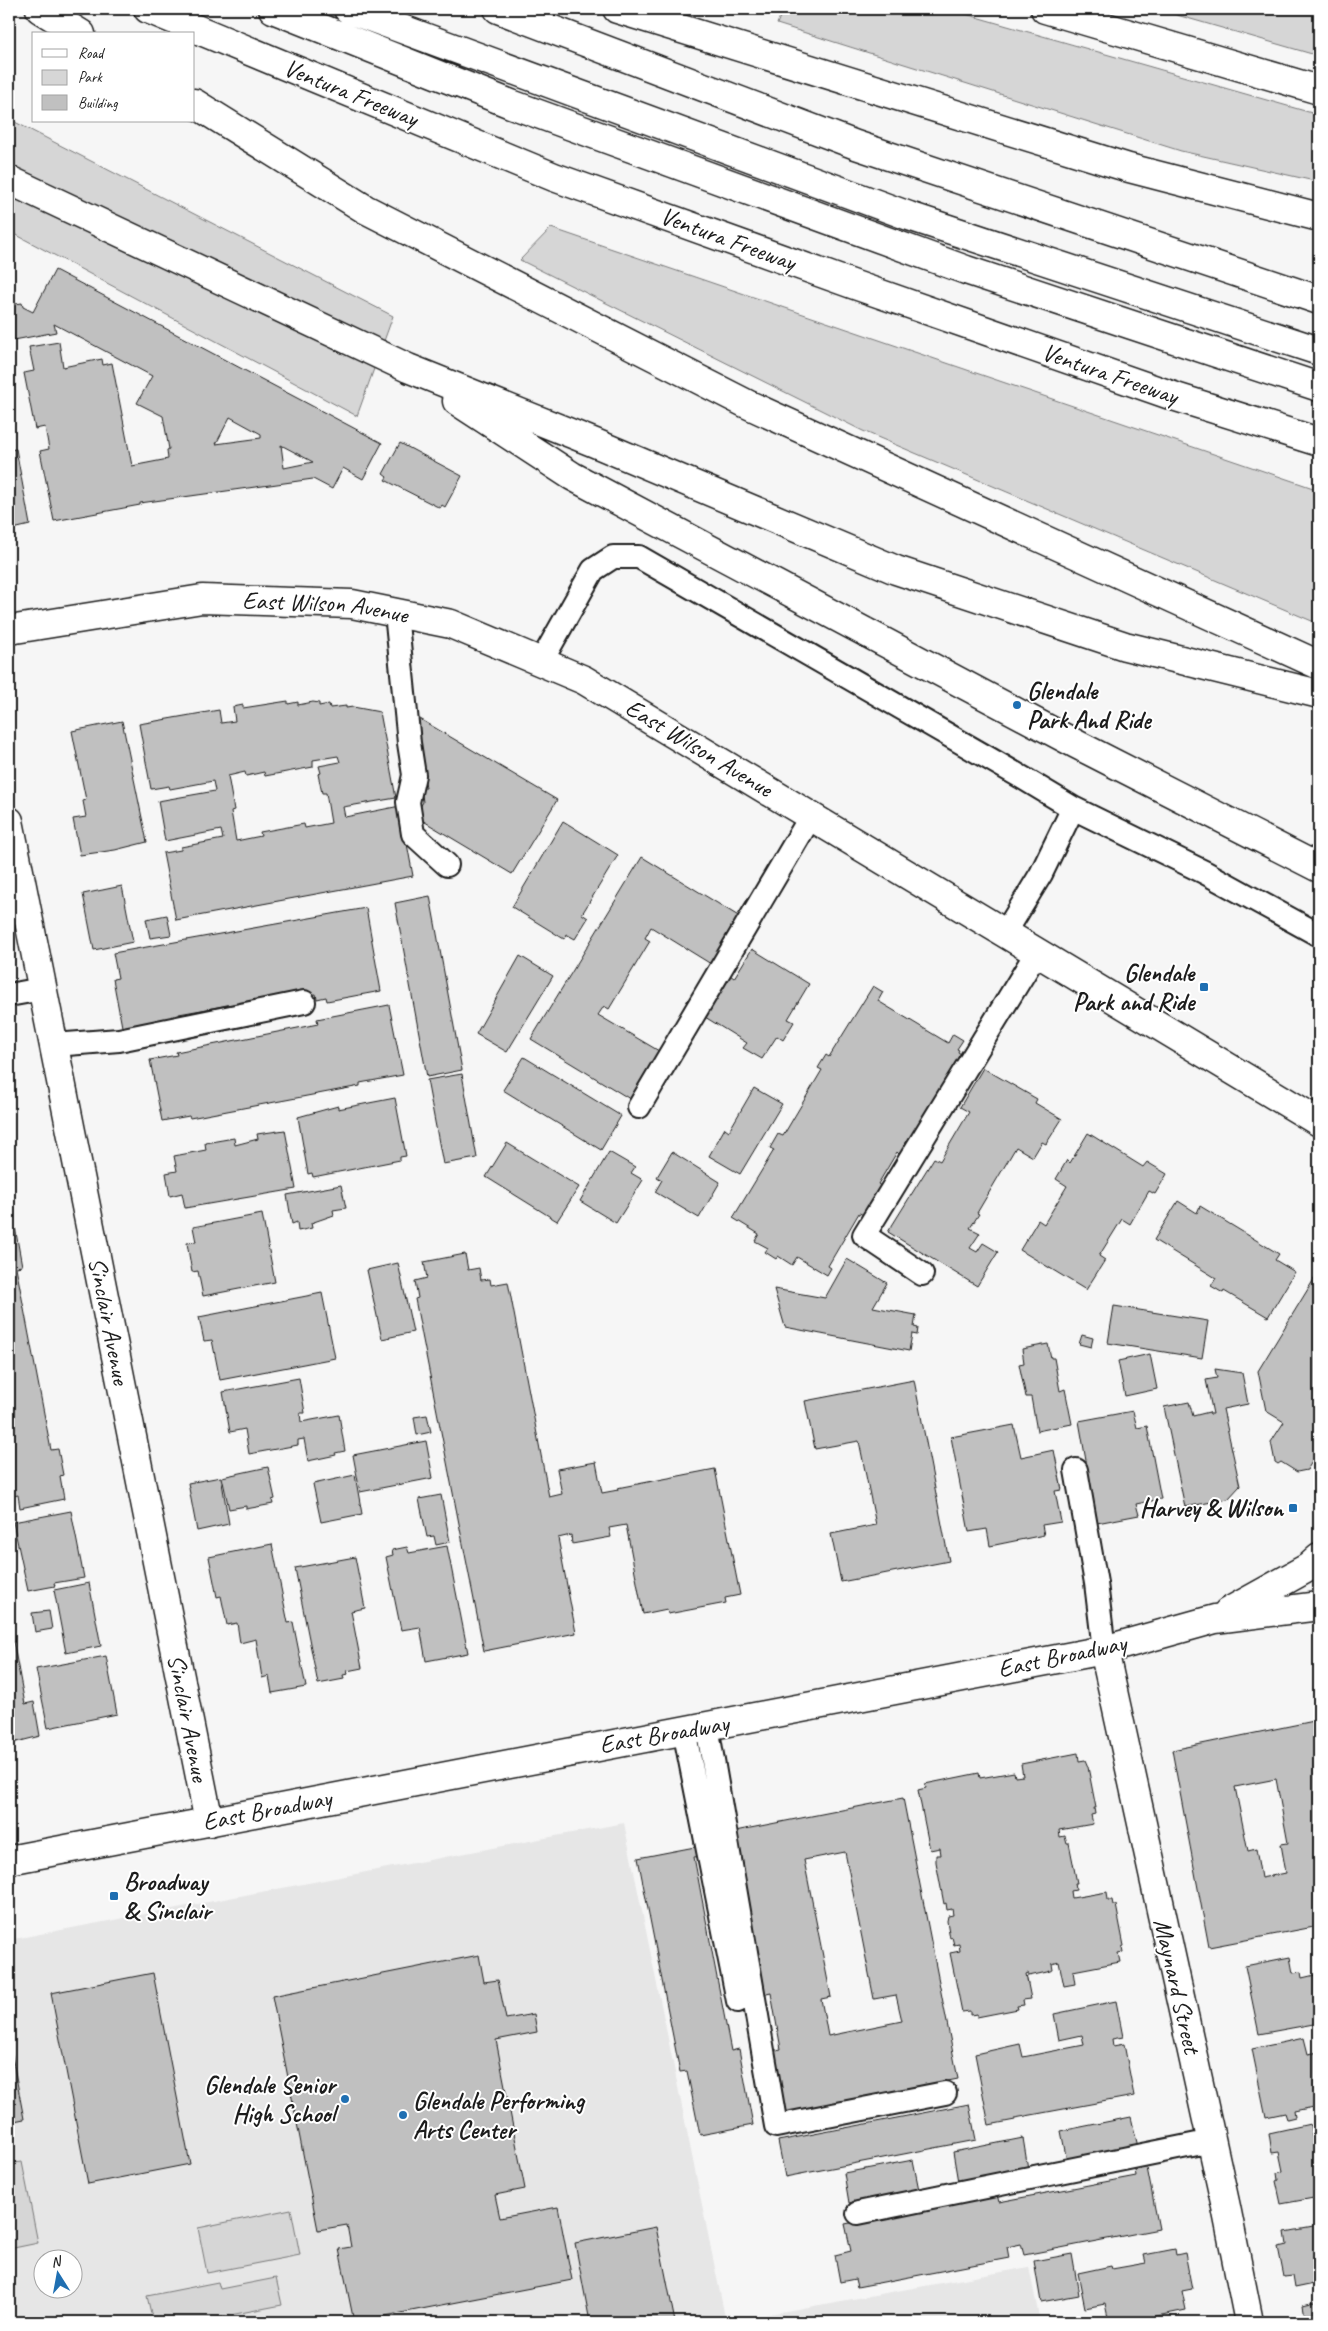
<svg xmlns="http://www.w3.org/2000/svg" width="1328" height="2331" viewBox="0 0 1328 2331" font-family="Caveat,sans-serif">
	<style>
		.built { fill: #e6e6e6; fill-rule: evenodd }
		.green { fill: #d6d6d6; stroke: #797979 }
		.building { fill: #c0c0c0; stroke: #1c1c1c; fill-rule: evenodd }
		.lines { fill: none; stroke-linecap: round; stroke-linejoin: round }
		.lane-casing { stroke: #1c1c1c; stroke-width: 26 }
		.street-casing { stroke: #1c1c1c; stroke-width: 31 }
		.secondary-casing { stroke: #1c1c1c; stroke-width: 31 }
		.highway-casing { stroke: #1c1c1c; stroke-width: 31 }
		.lane { stroke: #fff; stroke-width: 22 }
		.street { stroke: #fff; stroke-width: 28 }
		.secondary { stroke: #fff; stroke-width: 28 }
		.highway { stroke: #fff; stroke-width: 28 }
		.poi-dot { fill: #1f6fb2; stroke: #fff; stroke-width: 2 }
		.labels { text-anchor: middle; dominant-baseline: central; stroke-width: 4; stroke-linejoin: round; paint-order: stroke }
		.street-label { font-size: 25px; fill: #1c1c1c; stroke: #fff }
		.poi-label { font-size: 25px; font-weight: bold; fill: #1c1c1c; stroke: #fff; text-anchor: start }
	</style>
	<rect width="100%" height="100%" fill="#f6f6f6"/>
	<filter id="ink" filterUnits="userSpaceOnUse"><feTurbulence type="fractalNoise" baseFrequency=".02" numOctaves="2"/><feDisplacementMap in="SourceGraphic" scale="10" xChannelSelector="R" yChannelSelector="G"/><feConvolveMatrix kernelMatrix="1 2 1 2 8 2 1 2 1" color-interpolation-filters="sRGB"/></filter>
	<g filter="url(#ink)">
		<path class="built" d="M 624,1823 L 726,2322 L 1029,2267 L 1040,2322 L 9,2322 L 9,1940 ZM 42,2258 L 72,2258 L 72,2288 L 42,2288 Z"/>
		<path class="green" d="M 783,9 L 948,9 L 1319,115 L 1319,182 L 1181,151 L 777,24 Z
			M 1156,9 L 1319,9 L 1319,56 Z
			M 9,119 L 393,316 L 357,416 L 9,231 Z
			M 551,228 L 1319,490 L 1319,624 L 863,431 L 520,260 Z
			M 9,2147 L 13,2163 L 22,2162 L 38,2243 L 9,2249 Z
			M 291,2209 L 300,2255 L 207,2273 L 198,2228 Z
			M 276,2278 L 282,2305 L 194,2322 L 153,2322 L 147,2296 L 218,2282 L 220,2289 Z"/>
		<path class="building" d="M 55,270 L 382,443 L 363,479 L 343,468 L 332,489 L 313,479 L 140,503 L 140,505 L 54,521 L 40,451 L 49,449 L 45,427 L 35,429 L 24,373 L 34,371 L 29,347 L 59,342 L 63,367 L 102,359 L 103,365 L 112,363 L 132,466 L 168,459 L 167,450 L 169,449 L 163,416 L 137,403 L 152,376 L 54,324 L 56,332 L 9,341 L 9,305 L 22,303 L 23,307 L 33,312 ZM 230,417 L 261,434 L 261,438 L 216,444 ZM 281,445 L 313,462 L 284,468 Z
			M 9,353 L 15,385 L 9,386 Z
			M 400,443 L 462,476 L 445,507 L 442,505 L 440,508 L 385,480 L 387,477 L 383,474 Z
			M 16,449 L 30,525 L 9,530 L 9,450 Z
			M 288,701 L 288,704 L 298,702 L 298,705 L 313,702 L 319,703 L 319,706 L 329,704 L 330,708 L 346,706 L 346,708 L 353,707 L 380,712 L 396,798 L 343,807 L 345,817 L 400,806 L 413,876 L 176,920 L 163,853 L 181,850 L 181,847 L 223,839 L 221,830 L 165,841 L 158,801 L 215,791 L 213,781 L 170,789 L 169,786 L 151,789 L 139,724 L 219,710 L 221,723 L 235,721 L 233,707 L 243,705 L 243,708 ZM 338,756 L 340,762 L 319,766 L 321,773 L 318,774 L 322,793 L 326,793 L 331,823 L 305,828 L 304,824 L 260,832 L 261,836 L 236,841 L 231,811 L 234,810 L 228,776 L 245,772 L 246,776 L 264,772 L 265,776 L 313,767 L 313,760 Z
			M 415,716 L 557,800 L 512,874 L 415,816 L 423,802 L 421,788 L 426,788 Z
			M 122,721 L 147,842 L 115,850 L 80,855 L 73,819 L 86,817 L 83,801 L 86,800 L 72,731 Z
			M 563,821 L 618,855 L 582,914 L 588,918 L 575,939 L 566,934 L 564,939 L 512,907 Z
			M 642,857 L 740,917 L 711,964 L 651,927 L 645,938 L 650,941 L 609,1009 L 604,1006 L 598,1015 L 659,1051 L 630,1099 L 531,1039 Z
			M 122,886 L 133,942 L 94,950 L 83,894 Z
			M 430,896 L 462,1070 L 427,1077 L 395,903 Z
			M 366,908 L 381,991 L 327,1001 L 326,997 L 317,999 L 316,994 L 308,995 L 307,991 L 179,1014 L 181,1021 L 123,1032 L 113,979 L 118,978 L 113,953 Z
			M 167,915 L 171,935 L 150,938 L 146,919 Z
			M 752,949 L 809,984 L 788,1019 L 794,1022 L 783,1040 L 777,1036 L 762,1059 L 743,1048 L 747,1043 L 705,1017 L 730,975 L 734,978 Z
			M 520,956 L 553,976 L 507,1052 L 476,1034 Z
			M 873,986 L 883,992 L 878,1001 L 948,1043 L 953,1034 L 963,1040 L 957,1049 L 959,1050 L 958,1052 L 961,1054 L 900,1155 L 897,1152 L 878,1184 L 881,1186 L 864,1215 L 859,1213 L 828,1266 L 831,1268 L 827,1275 L 797,1257 L 792,1265 L 778,1256 L 776,1259 L 765,1252 L 768,1248 L 755,1241 L 759,1234 L 733,1218 L 774,1150 L 770,1148 L 778,1134 L 783,1136 L 822,1070 L 818,1068 L 826,1055 L 829,1057 Z
			M 389,1005 L 403,1075 L 360,1083 L 360,1086 L 190,1118 L 189,1116 L 162,1121 L 150,1060 L 177,1055 L 176,1052 L 318,1024 L 317,1019 Z
			M 524,1057 L 621,1116 L 601,1150 L 503,1090 Z
			M 983,1068 L 1037,1099 L 1035,1103 L 1062,1119 L 1046,1144 L 1042,1142 L 1033,1157 L 1016,1147 L 977,1213 L 979,1214 L 970,1228 L 980,1233 L 970,1248 L 977,1252 L 983,1243 L 998,1252 L 977,1286 L 888,1232 L 934,1158 L 940,1161 L 969,1112 L 960,1107 Z
			M 462,1074 L 477,1158 L 443,1164 L 427,1080 Z
			M 754,1088 L 782,1104 L 740,1174 L 709,1156 L 725,1128 L 729,1131 Z
			M 395,1098 L 406,1156 L 400,1157 L 400,1160 L 313,1177 L 312,1173 L 308,1174 L 298,1117 L 338,1106 L 338,1109 Z
			M 285,1130 L 296,1189 L 185,1208 L 182,1193 L 170,1196 L 166,1173 L 177,1171 L 174,1156 L 206,1150 L 205,1143 L 234,1138 L 235,1145 L 258,1139 L 257,1134 Z
			M 1088,1133 L 1143,1167 L 1147,1162 L 1167,1174 L 1155,1194 L 1149,1191 L 1130,1224 L 1122,1219 L 1099,1256 L 1105,1260 L 1086,1290 L 1020,1250 L 1038,1220 L 1044,1224 L 1067,1186 L 1056,1179 L 1067,1160 L 1070,1163 Z
			M 507,1143 L 579,1187 L 557,1221 L 486,1177 Z
			M 609,1152 L 635,1167 L 631,1173 L 643,1180 L 616,1223 L 580,1201 Z
			M 672,1152 L 720,1182 L 699,1218 L 655,1192 L 662,1180 L 657,1177 Z
			M 341,1185 L 346,1208 L 333,1210 L 334,1215 L 311,1223 L 312,1228 L 298,1231 L 297,1222 L 292,1224 L 287,1195 Z
			M 1178,1201 L 1197,1213 L 1200,1206 L 1279,1254 L 1275,1260 L 1295,1272 L 1268,1317 L 1224,1291 L 1223,1293 L 1211,1286 L 1216,1278 L 1154,1240 Z
			M 262,1214 L 275,1282 L 203,1296 L 198,1271 L 192,1272 L 187,1243 L 196,1242 L 193,1227 Z
			M 15,1227 L 22,1266 L 16,1267 L 51,1450 L 58,1449 L 63,1475 L 60,1476 L 64,1499 L 20,1508 L 18,1495 L 9,1497 L 11,1509 L 9,1510 L 9,1228 Z
			M 465,1254 L 468,1270 L 479,1268 L 481,1280 L 490,1279 L 491,1285 L 508,1282 L 549,1497 L 562,1494 L 557,1469 L 596,1462 L 602,1493 L 618,1490 L 617,1488 L 715,1469 L 740,1595 L 725,1598 L 726,1603 L 668,1614 L 667,1609 L 643,1614 L 626,1525 L 609,1528 L 611,1537 L 572,1544 L 571,1535 L 558,1538 L 576,1633 L 484,1651 L 415,1299 L 418,1298 L 415,1281 L 427,1278 L 424,1262 Z
			M 847,1259 L 887,1283 L 873,1307 L 916,1315 L 914,1327 L 918,1328 L 917,1335 L 912,1334 L 909,1351 L 785,1327 L 774,1289 L 825,1298 Z
			M 398,1263 L 413,1332 L 382,1339 L 367,1270 Z
			M 1319,1271 L 1319,1450 L 1307,1470 L 1297,1472 L 1281,1462 L 1278,1464 L 1275,1462 L 1271,1442 L 1284,1422 L 1266,1411 L 1258,1371 Z
			M 322,1293 L 335,1358 L 220,1380 L 212,1340 L 204,1341 L 199,1317 Z
			M 1114,1306 L 1208,1321 L 1202,1358 L 1108,1343 Z
			M 1082,1335 L 1093,1338 L 1091,1347 L 1079,1344 Z
			M 1048,1344 L 1051,1358 L 1054,1358 L 1060,1391 L 1065,1389 L 1072,1424 L 1037,1431 L 1031,1397 L 1026,1397 L 1019,1364 L 1024,1363 L 1022,1349 Z
			M 1150,1354 L 1157,1389 L 1125,1396 L 1118,1361 Z
			M 1215,1369 L 1242,1373 L 1248,1404 L 1223,1409 L 1240,1486 L 1228,1499 L 1185,1507 L 1164,1407 L 1189,1402 L 1193,1416 L 1209,1412 L 1210,1414 L 1213,1414 L 1206,1380 L 1217,1378 Z
			M 299,1378 L 305,1413 L 300,1413 L 301,1422 L 339,1415 L 345,1451 L 335,1453 L 336,1455 L 308,1461 L 304,1439 L 298,1440 L 298,1445 L 249,1454 L 245,1429 L 230,1432 L 223,1392 Z
			M 914,1380 L 949,1561 L 841,1582 L 831,1534 L 876,1525 L 859,1441 L 815,1449 L 805,1401 Z
			M 1133,1411 L 1137,1428 L 1147,1426 L 1161,1499 L 1136,1504 L 1139,1515 L 1097,1523 L 1079,1421 Z
			M 427,1415 L 431,1432 L 417,1435 L 414,1417 Z
			M 1014,1425 L 1021,1457 L 1054,1450 L 1062,1490 L 1055,1491 L 1061,1522 L 1042,1525 L 1044,1535 L 990,1546 L 987,1529 L 969,1532 L 951,1437 Z
			M 426,1441 L 433,1478 L 360,1492 L 353,1455 Z
			M 268,1467 L 275,1499 L 272,1500 L 273,1504 L 246,1509 L 246,1506 L 229,1509 L 222,1477 Z
			M 355,1475 L 362,1514 L 321,1522 L 313,1484 Z
			M 221,1477 L 229,1524 L 197,1531 L 188,1483 Z
			M 441,1495 L 450,1542 L 436,1545 L 434,1536 L 427,1537 L 419,1499 Z
			M 71,1511 L 84,1578 L 54,1583 L 55,1586 L 28,1591 L 13,1522 Z
			M 272,1544 L 288,1623 L 293,1622 L 306,1687 L 272,1693 L 269,1676 L 262,1678 L 256,1639 L 240,1643 L 237,1623 L 227,1625 L 221,1596 L 217,1597 L 209,1557 Z
			M 447,1546 L 468,1653 L 426,1661 L 420,1627 L 401,1630 L 386,1557 L 393,1555 L 392,1550 L 407,1547 L 409,1553 Z
			M 355,1557 L 365,1608 L 351,1611 L 362,1668 L 347,1671 L 348,1674 L 343,1675 L 344,1679 L 318,1684 L 295,1568 Z
			M 89,1583 L 101,1646 L 66,1653 L 54,1590 Z
			M 49,1611 L 52,1629 L 35,1632 L 32,1613 Z
			M 9,1619 L 25,1704 L 34,1702 L 40,1736 L 9,1744 Z
			M 106,1656 L 117,1714 L 48,1728 L 36,1669 Z
			M 1319,1720 L 1319,1926 L 1209,1947 L 1172,1750 ZM 1276,1779 L 1288,1843 L 1281,1844 L 1286,1873 L 1261,1878 L 1256,1849 L 1248,1851 L 1235,1787 Z
			M 1078,1753 L 1079,1761 L 1085,1760 L 1088,1767 L 1096,1808 L 1094,1808 L 1095,1814 L 1091,1815 L 1093,1824 L 1059,1830 L 1060,1837 L 1065,1836 L 1067,1843 L 1069,1843 L 1077,1883 L 1075,1883 L 1076,1890 L 1071,1891 L 1072,1898 L 1107,1892 L 1108,1900 L 1112,1900 L 1113,1905 L 1116,1905 L 1124,1946 L 1122,1947 L 1123,1952 L 1118,1953 L 1120,1962 L 1073,1971 L 1075,1984 L 1064,1986 L 1059,1962 L 1052,1964 L 1053,1970 L 1047,1972 L 1029,1976 L 1028,1973 L 1026,1974 L 1031,1999 L 1023,2000 L 1024,2005 L 1017,2006 L 1018,2009 L 977,2017 L 977,2014 L 970,2015 L 970,2011 L 962,2012 L 950,1953 L 960,1951 L 959,1944 L 954,1945 L 952,1937 L 950,1938 L 947,1921 L 948,1916 L 953,1915 L 952,1909 L 947,1910 L 946,1903 L 944,1904 L 936,1862 L 936,1855 L 941,1855 L 940,1848 L 930,1850 L 918,1790 L 926,1788 L 925,1784 L 979,1773 L 980,1778 L 1014,1772 L 1015,1777 L 1023,1776 L 1021,1764 Z
			M 903,1798 L 958,2079 L 778,2115 L 766,2052 L 781,2049 L 771,1993 L 762,1995 L 730,1832 ZM 845,1852 L 874,1999 L 896,1995 L 902,2021 L 828,2036 L 821,1999 L 831,1997 L 804,1860 Z
			M 700,1846 L 702,1856 L 694,1857 L 731,2051 L 739,2049 L 753,2125 L 700,2135 L 687,2071 L 680,2072 L 638,1858 Z
			M 479,1955 L 484,1982 L 498,1980 L 506,2019 L 534,2014 L 537,2032 L 496,2040 L 525,2189 L 495,2195 L 500,2218 L 558,2207 L 572,2280 L 354,2322 L 339,2249 L 351,2247 L 347,2225 L 318,2230 L 272,1996 Z
			M 1290,1957 L 1293,1973 L 1301,1972 L 1302,1978 L 1319,1974 L 1319,2023 L 1259,2034 L 1245,1966 Z
			M 153,1973 L 190,2164 L 88,2184 L 51,1993 Z
			M 1116,2001 L 1123,2037 L 1112,2039 L 1113,2046 L 1124,2044 L 1134,2096 L 1015,2118 L 1015,2120 L 989,2125 L 975,2054 L 1020,2044 L 1023,2057 L 1084,2045 L 1082,2035 L 1059,2040 L 1054,2014 Z
			M 1304,2038 L 1308,2054 L 1319,2052 L 1319,2106 L 1294,2111 L 1295,2117 L 1287,2119 L 1285,2113 L 1266,2117 L 1252,2049 Z
			M 9,2040 L 24,2119 L 9,2122 Z
			M 969,2104 L 976,2140 L 785,2177 L 778,2141 Z
			M 1131,2117 L 1138,2147 L 1067,2161 L 1061,2131 Z
			M 1310,2124 L 1313,2141 L 1319,2139 L 1319,2197 L 1281,2204 L 1276,2181 L 1278,2180 L 1277,2173 L 1283,2171 L 1279,2152 L 1272,2153 L 1269,2133 Z
			M 1023,2138 L 1028,2169 L 958,2182 L 953,2152 Z
			M 913,2160 L 919,2190 L 849,2203 L 844,2173 Z
			M 1147,2168 L 1159,2229 L 1024,2255 L 1021,2244 L 1007,2247 L 1009,2258 L 857,2287 L 855,2279 L 840,2282 L 835,2255 L 851,2251 L 845,2224 L 997,2195 L 999,2202 L 1136,2176 L 1135,2170 Z
			M 1319,2226 L 1319,2283 L 1295,2288 L 1293,2276 L 1284,2277 L 1278,2247 L 1287,2245 L 1285,2232 Z
			M 656,2227 L 675,2322 L 590,2322 L 575,2243 Z
			M 1175,2249 L 1176,2255 L 1185,2253 L 1192,2289 L 1182,2291 L 1186,2310 L 1128,2322 L 1109,2322 L 1105,2304 L 1085,2308 L 1078,2273 L 1111,2266 L 1112,2269 L 1146,2263 L 1144,2255 Z
			M 1072,2254 L 1079,2295 L 1041,2302 L 1034,2261 Z
			M 1319,2301 L 1319,2322 L 1306,2322 L 1303,2305 Z"/>
		<g class="lines">
			<g class="lane-casing">
				<path id="lane" d="M 396,613 L 409,743 L 414,775 L 408,802 L 413,834 L 447,865
					M 541,662 L 593,570 L 613,557 L 639,557 L 1023,778 L 1073,808 L 1041,874 L 1005,933
					M 1073,808 L 1206,873 L 1319,935
					M 9,995 L 42,989
					M 54,1045 L 119,1040 L 304,1002
					M 639,1107 L 811,816
					M 922,1274 L 864,1235 L 1037,952
					M 1076,1470 L 1096,1583 L 1104,1650
					M 707,1726 L 776,2126 L 945,2093
					M 684,1730 L 738,2001
					M 858,2213 L 1212,2141"/>
			</g>
			<g class="street-casing">
				<path id="street" d="M 9,821 L 209,1822
					M 1104,1650 L 1226,2207 L 1249,2322"/>
			</g>
			<g class="secondary-casing">
				<g id="secondary">
					<path id="s1" d="M 9,630 L 202,599 L 352,604 L 451,624 L 584,680 L 1319,1122"/>
					<path d="M 1228,1612 L 1309,1567 L 1319,1558"/>
					<path d="M 9,1860 L 1104,1650 L 1215,1619 L 1319,1606"/>
				</g>
			</g>
			<g class="highway-casing">
				<path id="highway" d="M 40,9 L 81,34
					M 148,9 L 554,177 L 852,284 L 1176,397 L 1319,442
					M 273,9 L 511,104 L 966,270 L 1319,387
					M 348,9 L 909,216 L 1319,351
					M 498,9 L 856,145 L 1319,300
					M 617,9 L 1129,168 L 1319,217
					M 1045,9 L 1319,90
					M 194,103 L 365,209 L 747,404 L 1319,665
					M 9,180 L 408,368 L 595,443 L 896,570 L 1125,646 L 1319,694
					M 457,401 L 572,476 L 1076,744 L 1319,868"/>
			</g>
			<use href="#lane" class="lane"/>
			<use href="#street" class="street"/>
			<use href="#secondary" class="secondary"/>
			<use href="#highway" class="highway"/>
		</g>
	</g>
	<g class="poi-dot">
		<circle cx="1017" cy="705" r="5"/>
		<rect x="1199" y="982" width="10" height="10" rx="2.5"/>
		<rect x="1288" y="1503" width="10" height="10" rx="2.5"/>
		<rect x="109" y="1891" width="10" height="10" rx="2.5"/>
		<circle cx="345" cy="2099" r="5"/>
		<circle cx="403" cy="2115" r="5"/>
	</g>
	<g class="labels">
		<g class="street-label">
			<text transform="translate(351 93) rotate(22)">Ventura Freeway</text>
			<text transform="translate(728 239) rotate(20)">Ventura Freeway</text>
			<text transform="translate(1110 374) rotate(19)">Ventura Freeway</text>
			<text stroke="none"><textPath href="#s1" startOffset="319">East Wilson Avenue</textPath></text>
			<text transform="translate(699 748) rotate(31)">East Wilson Avenue</text>
			<text transform="translate(109 1321) rotate(79)">Sinclair Avenue</text>
			<text transform="translate(1062 1656) rotate(-12)">East Broadway</text>
			<text transform="translate(188 1718) rotate(79)">Sinclair Avenue</text>
			<text transform="translate(664 1734) rotate(-10)">East Broadway</text>
			<text transform="translate(267 1810) rotate(-11)">East Broadway</text>
			<text transform="translate(1177 1986) rotate(77)">Maynard Street</text>
		</g>
		<g class="poi-label">
			<text x="1027" y="691">Glendale<tspan x="1027" dy="29">Park And Ride</tspan></text>
			<text x="1194" y="973" text-anchor="end">Glendale<tspan x="1194" dy="29">Park and Ride</tspan></text>
			<text x="1283" y="1508" text-anchor="end">Harvey &amp; Wilson</text>
			<text x="124" y="1882">Broadway<tspan x="124" dy="29">&amp; Sinclair</tspan></text>
			<text x="335" y="2085" text-anchor="end">Glendale Senior<tspan x="335" dy="29">High School</tspan></text>
			<text x="413" y="2101">Glendale Performing<tspan x="413" dy="29">Arts Center</tspan></text>
		</g>
	</g>
	<rect width="1328" height="2331" fill="none" stroke="#fff" stroke-width="30"/>
	<rect x="15" y="15" width="1298" height="2301" fill="none" stroke="#1c1c1c" stroke-width="2" filter="url(#ink)"/>
	<rect x="32" y="32" width="162" height="90" fill="#ffffff" stroke="#a4a4a4"/>
	<rect x="42" y="49" width="25" height="8" fill="#ffffff" stroke="#a4a4a4"/>
	<text x="78" y="58" font-size="15" fill="#1c1c1c">Road</text>
	<rect x="42" y="70" width="25" height="15" fill="#d6d6d6" stroke="#a4a4a4"/>
	<text x="78" y="82" font-size="15" fill="#1c1c1c">Park</text>
	<rect x="42" y="95" width="25" height="15" fill="#c0c0c0" stroke="#a4a4a4"/>
	<text x="78" y="108" font-size="15" fill="#1c1c1c">Building</text>
	<g transform="translate(58 2274) rotate(349)"><circle r="24" fill="#ffffff" stroke="#a4a4a4"/>
	<path d="M0-4L9 19L0 12L-9 19Z" fill="#1f6fb2"/>
	<text y="-8" font-size="14" font-weight="bold" text-anchor="middle" fill="#1c1c1c">N</text>
	</g>
</svg>
